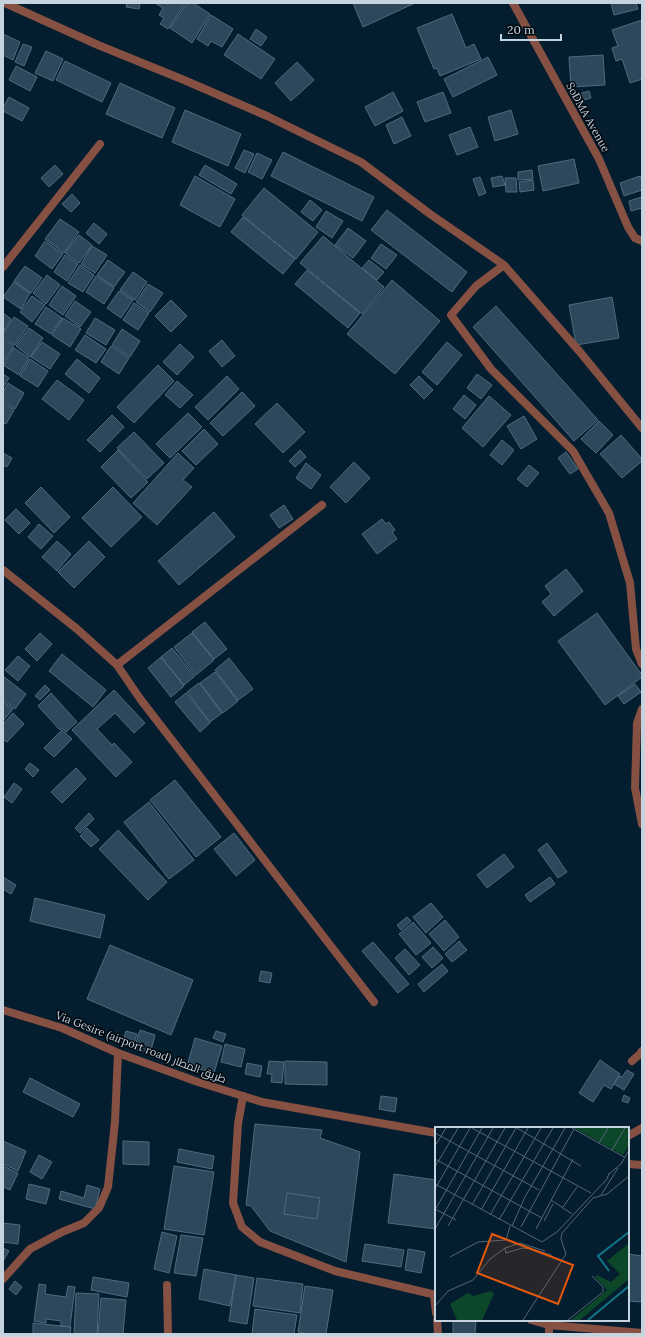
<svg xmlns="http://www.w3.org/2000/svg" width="645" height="1337" viewBox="0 0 645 1337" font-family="Lora,Cairo,serif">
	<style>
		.building { fill: #2d475b; stroke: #4f6a7e }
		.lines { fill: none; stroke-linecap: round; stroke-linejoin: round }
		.service { stroke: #865142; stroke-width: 8 }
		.minor { stroke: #865142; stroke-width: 8 }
		.labels { text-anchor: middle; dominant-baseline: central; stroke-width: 3; stroke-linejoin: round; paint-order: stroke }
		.street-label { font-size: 11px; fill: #c5d3df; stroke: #01080f }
		.inset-river { fill: none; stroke: #137588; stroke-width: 2 }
		.inset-road { fill: none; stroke: #526675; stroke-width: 1 }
		.view { fill: #e8590c; fill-opacity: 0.15; stroke: #e8590c; stroke-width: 2 }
		.inset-edge { fill: none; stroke: #c5d3df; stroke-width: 2 }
	</style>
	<rect width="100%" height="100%" fill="#051e2f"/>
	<path class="building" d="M 127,3 L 140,3 L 139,9 L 126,7 Z
		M 155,3 L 185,3 L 168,29 L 160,24 L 164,18 L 159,15 L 163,8 Z
		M 187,3 L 193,3 L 210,14 L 192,43 L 170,28 Z
		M 353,3 L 415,3 L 363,27 Z
		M 611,3 L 636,3 L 638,9 L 614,15 Z
		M 452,14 L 466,48 L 474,44 L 481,59 L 440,76 L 437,68 L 434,69 L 417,28 Z
		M 211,15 L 233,29 L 222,47 L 211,41 L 208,46 L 197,39 Z
		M 642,20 L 642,79 L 630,83 L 622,59 L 616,61 L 612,48 L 618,46 L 612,30 Z
		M 256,29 L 267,37 L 261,46 L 250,39 Z
		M 3,34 L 20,42 L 13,60 L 3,55 Z
		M 238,34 L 275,59 L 261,79 L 224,55 Z
		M 23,44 L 32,47 L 24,66 L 15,62 Z
		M 46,51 L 63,59 L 53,81 L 35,73 Z
		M 603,55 L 605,85 L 571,87 L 569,57 Z
		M 488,57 L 497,75 L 453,97 L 444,79 Z
		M 65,61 L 111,83 L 102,102 L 56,80 Z
		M 297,62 L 314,80 L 291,101 L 275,83 Z
		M 16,66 L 37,77 L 30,91 L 9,80 Z
		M 120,83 L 175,108 L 162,138 L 106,114 Z
		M 589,91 L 591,98 L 577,102 L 575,95 Z
		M 393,92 L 403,111 L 375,126 L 365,107 Z
		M 443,92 L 451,113 L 425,122 L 417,102 Z
		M 9,97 L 29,108 L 22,121 L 3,111 L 3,108 Z
		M 185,110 L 241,134 L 228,166 L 172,142 Z
		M 511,110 L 518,134 L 495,141 L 488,117 Z
		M 402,117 L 411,136 L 394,144 L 386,125 Z
		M 470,127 L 478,147 L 457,155 L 449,135 Z
		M 244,150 L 254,154 L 245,173 L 235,168 Z
		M 283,152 L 374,197 L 362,221 L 271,176 Z
		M 257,153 L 272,160 L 262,179 L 248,172 Z
		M 574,159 L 579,183 L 543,191 L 538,166 Z
		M 55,165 L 63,174 L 49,187 L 41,178 Z
		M 205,165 L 237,184 L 231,194 L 199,175 Z
		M 532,170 L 533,179 L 518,180 L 518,172 Z
		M 195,176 L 235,199 L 220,227 L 180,205 Z
		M 502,176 L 505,185 L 493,187 L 491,178 Z
		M 640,176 L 642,182 L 642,190 L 624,196 L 620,183 Z
		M 480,177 L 486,193 L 479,196 L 473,179 Z
		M 505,178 L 516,178 L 517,192 L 506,192 Z
		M 533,180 L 534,190 L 520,192 L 519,182 Z
		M 264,188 L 318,232 L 296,259 L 242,215 Z
		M 72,194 L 80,203 L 71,212 L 62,204 Z
		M 642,197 L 642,208 L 631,211 L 629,201 Z
		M 310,200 L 322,210 L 313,221 L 301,212 Z
		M 387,210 L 467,272 L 452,292 L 371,230 Z
		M 326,211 L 343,221 L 332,238 L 316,227 Z
		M 243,217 L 295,259 L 283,274 L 231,232 Z
		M 60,219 L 79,232 L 64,253 L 45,239 Z
		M 94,223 L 107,234 L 99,244 L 86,233 Z
		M 348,228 L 366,241 L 353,258 L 335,245 Z
		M 79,235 L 92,245 L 79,263 L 65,253 Z
		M 323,236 L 384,287 L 362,314 L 300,263 Z
		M 45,241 L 63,254 L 52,269 L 35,256 Z
		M 381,244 L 397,255 L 386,269 L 371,258 Z
		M 92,246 L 107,255 L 95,273 L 81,264 Z
		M 65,255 L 78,264 L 67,281 L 54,272 Z
		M 108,260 L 125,272 L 114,287 L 97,275 Z
		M 369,260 L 384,272 L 377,280 L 362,268 Z
		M 80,265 L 94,275 L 83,292 L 68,283 Z
		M 25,266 L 42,278 L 31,293 L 14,281 Z
		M 307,270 L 360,313 L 348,328 L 295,284 Z
		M 133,272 L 147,282 L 135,300 L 120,290 Z
		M 47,275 L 60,285 L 46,304 L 33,293 Z
		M 96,276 L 114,288 L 104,304 L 86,292 Z
		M 392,280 L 440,321 L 395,374 L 347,334 Z
		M 14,282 L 30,293 L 21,309 L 3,297 Z
		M 148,284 L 163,293 L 150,312 L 136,302 Z
		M 62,286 L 76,296 L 63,315 L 49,305 Z
		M 119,291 L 133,300 L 121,318 L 107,308 Z
		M 32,296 L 45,305 L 32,322 L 20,312 Z
		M 612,297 L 619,338 L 576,345 L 569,305 Z
		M 171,300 L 187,316 L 171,332 L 155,316 Z
		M 75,301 L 91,312 L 80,327 L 65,316 Z
		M 134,303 L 149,313 L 138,330 L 123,320 Z
		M 496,306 L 598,420 L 574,441 L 473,327 Z
		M 46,307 L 62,318 L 51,334 L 35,324 Z
		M 3,313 L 11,319 L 3,332 Z
		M 14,317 L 28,326 L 15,345 L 3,337 L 3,334 Z
		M 63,318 L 81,329 L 70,347 L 52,335 Z
		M 95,318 L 115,330 L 106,345 L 86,333 Z
		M 29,328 L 43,338 L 30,357 L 16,346 Z
		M 122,329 L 140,341 L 130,357 L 112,345 Z
		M 85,335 L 106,349 L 96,363 L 75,350 Z
		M 3,339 L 14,346 L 3,362 Z
		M 222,340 L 235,356 L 222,367 L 209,351 Z
		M 42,342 L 60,354 L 50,369 L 31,357 Z
		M 447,342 L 462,355 L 437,385 L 422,372 Z
		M 180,344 L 194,357 L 177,375 L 163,362 Z
		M 111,346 L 129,358 L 119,374 L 101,362 Z
		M 14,348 L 29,358 L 19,375 L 3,365 Z
		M 30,359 L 48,371 L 38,387 L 20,376 Z
		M 77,359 L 100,378 L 89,393 L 65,374 Z
		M 158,365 L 174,381 L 134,423 L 117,407 Z
		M 3,374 L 9,378 L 3,388 Z
		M 477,374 L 492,385 L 481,399 L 467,388 Z
		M 227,376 L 239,389 L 208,420 L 195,407 Z
		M 419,376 L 433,390 L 424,399 L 410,385 Z
		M 57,380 L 84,400 L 69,420 L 42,399 Z
		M 177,381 L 193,395 L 180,408 L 165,395 Z
		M 8,383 L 24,393 L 15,409 L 3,401 L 3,392 Z
		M 242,392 L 255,406 L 223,436 L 210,423 Z
		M 464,395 L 476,405 L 465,419 L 453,409 Z
		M 489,396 L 511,415 L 483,447 L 462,428 Z
		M 3,403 L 14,410 L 6,424 L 3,423 Z
		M 277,403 L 305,432 L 283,453 L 255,424 Z
		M 188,413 L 202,427 L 170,458 L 156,444 Z
		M 112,415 L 124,427 L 100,452 L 87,440 Z
		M 524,416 L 537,439 L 521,449 L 507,426 Z
		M 599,421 L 613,435 L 596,453 L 581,439 Z
		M 204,429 L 218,444 L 196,465 L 182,451 Z
		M 134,432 L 164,463 L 147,479 L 117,448 Z
		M 621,435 L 642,459 L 642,461 L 622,478 L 600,454 Z
		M 502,440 L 514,450 L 502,465 L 490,455 Z
		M 118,450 L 148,482 L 131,498 L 101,467 Z
		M 300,450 L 306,457 L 295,467 L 289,461 Z
		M 566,452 L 578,469 L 570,474 L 558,458 Z
		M 3,453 L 12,458 L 7,467 L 3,465 Z
		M 178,453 L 194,468 L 183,480 L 192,487 L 157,525 L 133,503 Z
		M 354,462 L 370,478 L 346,503 L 330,487 Z
		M 306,463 L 321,475 L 311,489 L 296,478 Z
		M 529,465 L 539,473 L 527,487 L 517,479 Z
		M 41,487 L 70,517 L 54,533 L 25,503 Z
		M 113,487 L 142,517 L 111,547 L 82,518 Z
		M 284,505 L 293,519 L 279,528 L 270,515 Z
		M 16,509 L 30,523 L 19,534 L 5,520 Z
		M 214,512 L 235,537 L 179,585 L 158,561 Z
		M 382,519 L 386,524 L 389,522 L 395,530 L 392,532 L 397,539 L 377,554 L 362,534 Z
		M 39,524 L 53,536 L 41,549 L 28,537 Z
		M 57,541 L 71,554 L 57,571 L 42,557 Z
		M 89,541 L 105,557 L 74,588 L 58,572 Z
		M 566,569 L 583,591 L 554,616 L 542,602 L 551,594 L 545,586 Z
		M 597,613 L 642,675 L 642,677 L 605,705 L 558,641 Z
		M 205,622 L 227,649 L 214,659 L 192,632 Z
		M 40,633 L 52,644 L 37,661 L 25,649 Z
		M 192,633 L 214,660 L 196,675 L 174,647 Z
		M 172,648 L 195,676 L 184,685 L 161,657 Z
		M 62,654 L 106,690 L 93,707 L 49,671 Z
		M 18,656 L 30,666 L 18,681 L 5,670 Z
		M 161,657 L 184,686 L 171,697 L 148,668 Z
		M 229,658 L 253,689 L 238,700 L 215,670 Z
		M 215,672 L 238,701 L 223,713 L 200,683 Z
		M 3,676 L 26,694 L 15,709 L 3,699 Z
		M 199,683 L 222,713 L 210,722 L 187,692 Z
		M 635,684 L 641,692 L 624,704 L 618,696 Z
		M 45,685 L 50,690 L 40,700 L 35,696 Z
		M 114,690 L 145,723 L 134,733 L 115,713 L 97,729 L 112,745 L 114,743 L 132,762 L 116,777 L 72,730 Z
		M 51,693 L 77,722 L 66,732 L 62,728 L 60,730 L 38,706 Z
		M 186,693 L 210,723 L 200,732 L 175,702 Z
		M 3,701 L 13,709 L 3,721 Z
		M 13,713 L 24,724 L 7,742 L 3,739 L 3,724 Z
		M 62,730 L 72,739 L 54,757 L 44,748 Z
		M 30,763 L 39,770 L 33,777 L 25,769 Z
		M 76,768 L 86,779 L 62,803 L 51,792 Z
		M 175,780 L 221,837 L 196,857 L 150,800 Z
		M 14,783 L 22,789 L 12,803 L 4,797 Z
		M 149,802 L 194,860 L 169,879 L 124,822 Z
		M 89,813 L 94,819 L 80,833 L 75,828 Z
		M 87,828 L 99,840 L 91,847 L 80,836 Z
		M 118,830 L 167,882 L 148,900 L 99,849 Z
		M 234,833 L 255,860 L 236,876 L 214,849 Z
		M 547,843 L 567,872 L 558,878 L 538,850 Z
		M 504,854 L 514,867 L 487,888 L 477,875 Z
		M 3,877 L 16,885 L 11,894 L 3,889 Z
		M 550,877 L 555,884 L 530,902 L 525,895 Z
		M 35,898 L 105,915 L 100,938 L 30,921 Z
		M 431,903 L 443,917 L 426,933 L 413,917 Z
		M 407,917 L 411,921 L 401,930 L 397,925 Z
		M 445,920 L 459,937 L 444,951 L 429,934 Z
		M 413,922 L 431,943 L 416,955 L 399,934 Z
		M 459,941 L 467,950 L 452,962 L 445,954 Z
		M 373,942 L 409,984 L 398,993 L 362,951 Z
		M 110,945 L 193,980 L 171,1035 L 87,999 Z
		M 433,947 L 443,958 L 432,968 L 422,957 Z
		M 405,949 L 420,965 L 409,975 L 395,958 Z
		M 442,964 L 448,971 L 424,992 L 418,984 Z
		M 261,971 L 272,973 L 270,983 L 259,981 Z
		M 140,1030 L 155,1035 L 150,1054 L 134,1049 Z
		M 126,1031 L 137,1034 L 133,1046 L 123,1042 Z
		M 216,1031 L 226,1034 L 223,1042 L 213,1038 Z
		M 195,1038 L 222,1046 L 214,1073 L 187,1066 Z
		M 225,1044 L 245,1049 L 241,1067 L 221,1062 Z
		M 600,1060 L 620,1074 L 611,1089 L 604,1085 L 593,1102 L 579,1093 Z
		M 269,1061 L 284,1062 L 282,1083 L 271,1082 L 272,1074 L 267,1074 Z
		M 285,1061 L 327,1062 L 327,1085 L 285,1084 Z
		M 247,1063 L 262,1066 L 260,1077 L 245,1074 Z
		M 627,1070 L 634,1074 L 624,1090 L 614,1084 L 619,1076 L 622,1077 Z
		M 30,1078 L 80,1104 L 73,1117 L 23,1092 Z
		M 624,1095 L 630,1098 L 628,1103 L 622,1101 Z
		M 381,1096 L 397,1098 L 395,1112 L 379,1109 Z
		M 255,1124 L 322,1130 L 320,1138 L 360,1152 L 346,1262 L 270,1231 L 251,1206 L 246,1205 Z
		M 3,1141 L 26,1151 L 18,1171 L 3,1164 Z
		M 123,1141 L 149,1142 L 149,1165 L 123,1164 Z
		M 179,1149 L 214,1156 L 212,1169 L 177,1162 Z
		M 39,1155 L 52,1162 L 42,1179 L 30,1172 Z
		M 3,1166 L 18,1173 L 10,1190 L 3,1187 Z
		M 174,1166 L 214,1172 L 204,1235 L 164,1229 Z
		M 394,1174 L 436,1180 L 436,1229 L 388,1223 Z
		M 29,1184 L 50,1189 L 46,1204 L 26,1199 Z
		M 87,1185 L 100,1189 L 95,1209 L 59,1199 L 61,1191 L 84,1198 Z
		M 287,1193 L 320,1198 L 317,1219 L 284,1214 Z
		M 3,1223 L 20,1225 L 18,1244 L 3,1242 Z
		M 162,1232 L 177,1236 L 169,1273 L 154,1269 Z
		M 181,1235 L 203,1238 L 196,1276 L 174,1273 Z
		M 365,1244 L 404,1250 L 401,1267 L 362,1261 Z
		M 3,1248 L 9,1251 L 3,1261 Z
		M 408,1249 L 425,1252 L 421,1273 L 405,1270 Z
		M 628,1254 L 642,1256 L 642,1302 L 628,1301 Z
		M 204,1269 L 236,1275 L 230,1306 L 199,1299 Z
		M 236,1275 L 254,1278 L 247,1324 L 229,1321 Z
		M 93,1277 L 129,1283 L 127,1297 L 91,1290 Z
		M 257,1278 L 303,1284 L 300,1313 L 253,1306 Z
		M 15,1281 L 22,1287 L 16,1295 L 9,1289 Z
		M 39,1284 L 46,1285 L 45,1294 L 66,1297 L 68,1286 L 75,1287 L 70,1327 L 61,1326 L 61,1321 L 46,1319 L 46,1323 L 34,1321 Z
		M 305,1286 L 333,1290 L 326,1334 L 308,1334 L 298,1332 Z
		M 76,1293 L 99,1294 L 97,1334 L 74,1334 Z
		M 101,1298 L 126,1300 L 123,1334 L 98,1334 Z
		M 255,1309 L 297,1315 L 294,1334 L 252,1334 Z
		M 453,1320 L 476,1320 L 475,1334 L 453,1334 Z
		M 33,1323 L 71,1327 L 70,1334 L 33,1334 Z"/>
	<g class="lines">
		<path class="service" d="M 3,267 L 100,144
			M 3,570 L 77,629 L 117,665 L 141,700 L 374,1002
			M 117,665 L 322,505
			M 243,1096 L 238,1124 L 233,1203 L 242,1227 L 260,1242 L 335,1271 L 436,1295
			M 628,1136 L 642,1128
			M 3,1279 L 30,1249 L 62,1232 L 84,1223 L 99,1208 L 108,1187 L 115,1122 L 118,1053
			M 167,1285 L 168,1334
			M 434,1295 L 436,1313
			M 437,1320 L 438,1334
			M 531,1320 L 549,1325 L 642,1333
			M 549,1325 L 549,1334"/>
		<path class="minor" d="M 5,3 L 98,45 L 184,80 L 267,116 L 361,162 L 430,214 L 504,265 L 580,352 L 642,428
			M 513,3 L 599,159 L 628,227 L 635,238 L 642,241
			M 504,265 L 476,286 L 451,315 L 491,369 L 573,451 L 609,513 L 630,583 L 636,649 L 642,664
			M 642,709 L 637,723 L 635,788 L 642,824
			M 3,1010 L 62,1028 L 118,1053 L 198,1082 L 262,1102 L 436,1133
			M 632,1061 L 640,1054 L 642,1051
			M 628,1164 L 642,1165"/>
	</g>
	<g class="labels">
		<g class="street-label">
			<text transform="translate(588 117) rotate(61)">SoDMA Avenue</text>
			<text transform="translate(141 1047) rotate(21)">Via Gesire (airport road) طريق المطار</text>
		</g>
	</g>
	<g transform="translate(435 1127)">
		<rect width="194" height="194" fill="#051e2f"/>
		<path d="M 139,1 L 194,1 L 194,18 L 188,28 ZM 192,118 L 194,118 L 194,152 L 145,193 L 136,193 L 172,163 L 160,150 L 162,148 L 176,155 L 185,147 L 172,134 ZM 56,164 L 59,167 L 47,193 L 22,193 L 15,177 L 33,166 L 38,169 Z" fill="#0d472a"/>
		<path class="inset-river" d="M 174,144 L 163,129 L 194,105M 153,193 L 194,159"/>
		<path class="inset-road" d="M 37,1 L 156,66M 82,1 L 146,39M 137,1 L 189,30M 0,6 L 104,63M 164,16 L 173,1M 0,19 L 11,1M 177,23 L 190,1M 0,32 L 107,91M 0,40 L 23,1M 174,47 L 186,37 L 194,23M 0,57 L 107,115 L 122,105 L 172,52 L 174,46M 0,62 L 35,1M 166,68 L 183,41M 116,73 L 137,87M 37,78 L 81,1M 128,80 L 142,60M 0,82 L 21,93M 0,83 L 47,1M 46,83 L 93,1M 55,88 L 106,1M 64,93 L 118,1M 109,94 L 118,77M 13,99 L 70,1M 77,99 L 90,70 L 130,1M 86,100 L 139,2M 0,102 L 58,1M 101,102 L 138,32M 70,121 L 71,126 L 87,121 L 97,122 L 116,128 L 121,132M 15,130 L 43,115 L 71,113 L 75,99M 0,179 L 13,164 L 38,153 L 55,132 L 70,121 L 85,116 L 110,124M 88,193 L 131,127 L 126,112 L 127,106 L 158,71 L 172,67 L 194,49M 133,193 L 168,165 L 168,160 L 157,149"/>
		<path class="view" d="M 57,107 L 138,138 L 123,177 L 42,146 Z"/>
		<rect width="194" height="194" class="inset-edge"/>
	</g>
	<rect width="645" height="1337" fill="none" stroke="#c5d3df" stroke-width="8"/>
	<path d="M501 34v6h60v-6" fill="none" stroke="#c5d3df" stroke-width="2"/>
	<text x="507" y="34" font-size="12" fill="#c5d3df" stroke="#01080f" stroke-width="3" paint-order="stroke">20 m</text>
</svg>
